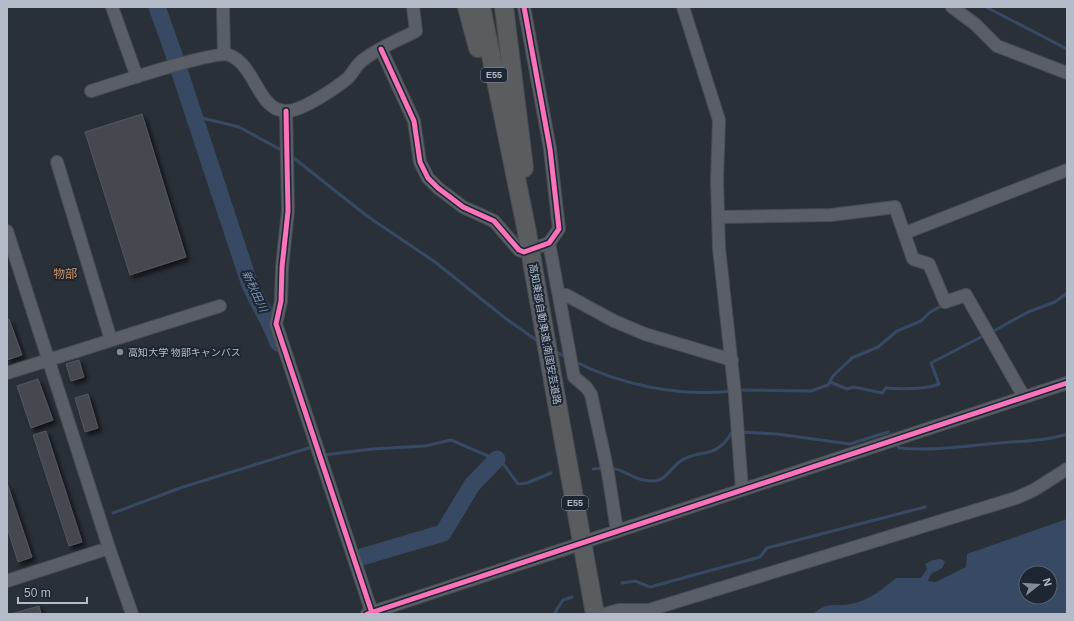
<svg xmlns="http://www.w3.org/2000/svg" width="1074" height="621" viewBox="0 0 1074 621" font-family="Helvetica,'Noto Sans JP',sans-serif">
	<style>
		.water { fill: #384963; fill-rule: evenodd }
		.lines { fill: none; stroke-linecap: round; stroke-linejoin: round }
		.stream { stroke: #384963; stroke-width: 3 }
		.river { stroke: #384963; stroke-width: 17 }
		.building { fill: #444950; stroke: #52575f; filter: url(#shadow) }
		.minor-casing { stroke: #484c53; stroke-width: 14 }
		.highway-casing { stroke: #474c53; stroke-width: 20 }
		.minor { stroke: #5a5e66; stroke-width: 12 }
		.highway { stroke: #5a5d60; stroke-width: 18 }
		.highway-bridge-casing { stroke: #474c53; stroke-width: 20; stroke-linecap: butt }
		.highway-bridge { stroke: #5a5d60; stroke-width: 18 }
		.cycleway-casing { stroke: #1d2633; stroke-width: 8 }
		.cycleway { stroke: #fb73b8; stroke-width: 5 }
		.poi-dot { fill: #848b96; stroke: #1d2633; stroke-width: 1.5 }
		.labels { text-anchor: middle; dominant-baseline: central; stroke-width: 4; stroke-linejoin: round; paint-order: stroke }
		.shield { fill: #1d2633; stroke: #878f9c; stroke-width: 1 }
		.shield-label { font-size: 9px; font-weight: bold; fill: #b4bcc9 }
		.street-label { font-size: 10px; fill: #b4bcc9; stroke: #1d2633 }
		.poi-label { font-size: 10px; fill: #b4bcc9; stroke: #1d2633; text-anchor: start }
		.water-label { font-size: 11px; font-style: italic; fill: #7c92b1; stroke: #1d2633 }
		.quarter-label { font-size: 12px; fill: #d59563; stroke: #1d2633 }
	</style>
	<defs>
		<filter id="shadow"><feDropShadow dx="3.5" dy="3.5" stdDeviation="2" flood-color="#0009"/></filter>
	</defs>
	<rect width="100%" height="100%" fill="#2a3038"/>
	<path class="water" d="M 1067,519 L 1067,614 L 813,614 C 828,601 834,607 851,604 C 869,600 882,590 896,578 L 921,578 L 927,569 L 925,564 L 933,560 L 941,559 L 945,562 L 942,568 L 931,574 L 928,581 L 936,582 L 966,567 L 967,554 ZM 1026,573 L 1050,573 L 1050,597 L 1026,597 Z"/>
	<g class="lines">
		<path class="stream" d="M 986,7 L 1067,49
			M 194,116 L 239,127 L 283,151
			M 290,155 L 367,216 L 435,262 L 505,318 L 539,342
			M 992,332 L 1028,312 L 1055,302 L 1067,293
			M 555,351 L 567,358
			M 574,361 C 620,385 680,397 732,391
			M 830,382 L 847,389 L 854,387 L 882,393 L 886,388 C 902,389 925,390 939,384 L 931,363 L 985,335
			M 738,390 L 811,391 L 828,385 L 833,376 L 852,358 L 878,347 L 897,331 L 921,321 L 929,313 L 941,306
			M 741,432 L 777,434 L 850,444 L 888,432
			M 898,446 L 899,448 C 933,451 966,446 1000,443 C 1022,441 1046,441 1067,434
			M 324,455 L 372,449 L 425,446 L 451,440 L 502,462 L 518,484 L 527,483 L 551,473
			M 611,468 C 624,469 636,482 654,481 C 664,481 671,469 678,463 C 698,447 715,462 732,432 L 734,432
			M 593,469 L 605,468
			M 113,513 L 183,487 L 312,447
			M 622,583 L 635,581 L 650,587 L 760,557 L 767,548 L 925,507
			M 554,614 L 563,600 L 572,597"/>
		<path class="river" d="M 157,7 L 177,63
			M 178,67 L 249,282 C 257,303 271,321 278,343
			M 358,558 L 443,533 L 472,485 L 497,459"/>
	</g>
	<path class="building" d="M 142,114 L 186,257 L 130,275 L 85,132 Z
		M 9,319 L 22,355 L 7,360 L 7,320 Z
		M 79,360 L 84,377 L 71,381 L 66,364 Z
		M 38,379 L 53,420 L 31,428 L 17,386 Z
		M 88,394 L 98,428 L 85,432 L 75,398 Z
		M 46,431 L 82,542 L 69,546 L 33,435 Z
		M 7,483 L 32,557 L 18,562 L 7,527 Z
		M 39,606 L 41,614 L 11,614 Z"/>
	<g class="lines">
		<g class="minor-casing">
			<path id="minor" d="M 112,7 L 137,77
				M 223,7 L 224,54
				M 683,7 L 719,120 L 717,180 L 719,248 L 735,395 L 742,490
				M 952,7 L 975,24 L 997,46 L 1067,73
				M 381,49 L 414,121 L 420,162 L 428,178 L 438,188 L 463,207 L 494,221 L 519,250 L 524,252 L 549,243 L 559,229 L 550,149 L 524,7
				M 91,91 C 110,85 216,50 229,55 C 256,65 258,112 287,111 C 302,111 336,88 348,78 C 353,73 356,65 363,60 C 378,48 399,40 416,31 L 413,7
				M 286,111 L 288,211 L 282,267 L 281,301 L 276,324 L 372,613
				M 57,162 L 111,340
				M 718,217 L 831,215 L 895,207 L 913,259 L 929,264 L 945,302 L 966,295 L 1024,397
				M 7,231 L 109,548 L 7,581
				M 905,233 L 1067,170
				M 549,243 L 574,377 L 586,387 L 591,394 L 608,473 L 617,531
				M 559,296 L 566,295 L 614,321 L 645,334 L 732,360
				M 7,373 L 220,306
				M 590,540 L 1067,383
				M 109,548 L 132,614
				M 367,614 L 574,546
				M 605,614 L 619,610 L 649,610 L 1016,498 L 1034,490 L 1067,469"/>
		</g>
		<g class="highway-casing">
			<path id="highway" d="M 467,7 L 478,48
				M 481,7 L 526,227
				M 504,7 L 524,168
				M 555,392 L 595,614"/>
		</g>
		<use href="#minor" class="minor"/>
		<use href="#highway" class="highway"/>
		<g class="highway-bridge-casing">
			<path id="highway-bridge" d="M 526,227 L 555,392"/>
		</g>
		<use href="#highway-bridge" class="highway-bridge"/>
		<g class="cycleway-casing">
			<path id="cycleway" d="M 381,49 L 414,121 L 420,162 L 428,178 L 438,188 L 463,207 L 494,221 L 519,250 L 524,252 L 549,243 L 559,229 L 550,149 L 524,7
				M 286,111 L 288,211 L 282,267 L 281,301 L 276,324 L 372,613
				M 367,614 L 1067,383"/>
		</g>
		<use href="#cycleway" class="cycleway"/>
	</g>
	<circle class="poi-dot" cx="120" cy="352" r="4"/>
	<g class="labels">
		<g class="shield">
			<rect x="481" y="68" width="26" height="14" rx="3"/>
			<rect x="562" y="496" width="26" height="14" rx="3"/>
		</g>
		<g class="shield-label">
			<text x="494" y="75">E55</text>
			<text x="575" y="503">E55</text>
		</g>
		<g class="street-label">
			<text transform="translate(545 334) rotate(80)">高知東部自動車道;南国安芸道路</text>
		</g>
		<g class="poi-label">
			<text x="128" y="352">高知大学 物部キャンパス</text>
		</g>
		<g class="water-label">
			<text transform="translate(255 291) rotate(65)">新秋田川</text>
		</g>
		<g class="quarter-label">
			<text x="65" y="274">物部</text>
		</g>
	</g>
	<rect width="1074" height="621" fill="none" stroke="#b4bcc9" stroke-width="16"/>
	<g transform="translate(1038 585) rotate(73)"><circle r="19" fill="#1d2633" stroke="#59626f"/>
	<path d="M0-3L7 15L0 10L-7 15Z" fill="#848b96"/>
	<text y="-6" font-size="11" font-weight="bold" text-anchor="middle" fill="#b4bcc9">N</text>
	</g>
	<path d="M18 597v6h69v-6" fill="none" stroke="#b4bcc9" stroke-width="2"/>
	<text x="24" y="597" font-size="12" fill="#b4bcc9" stroke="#1d2633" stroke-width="3" paint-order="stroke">50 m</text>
</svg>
